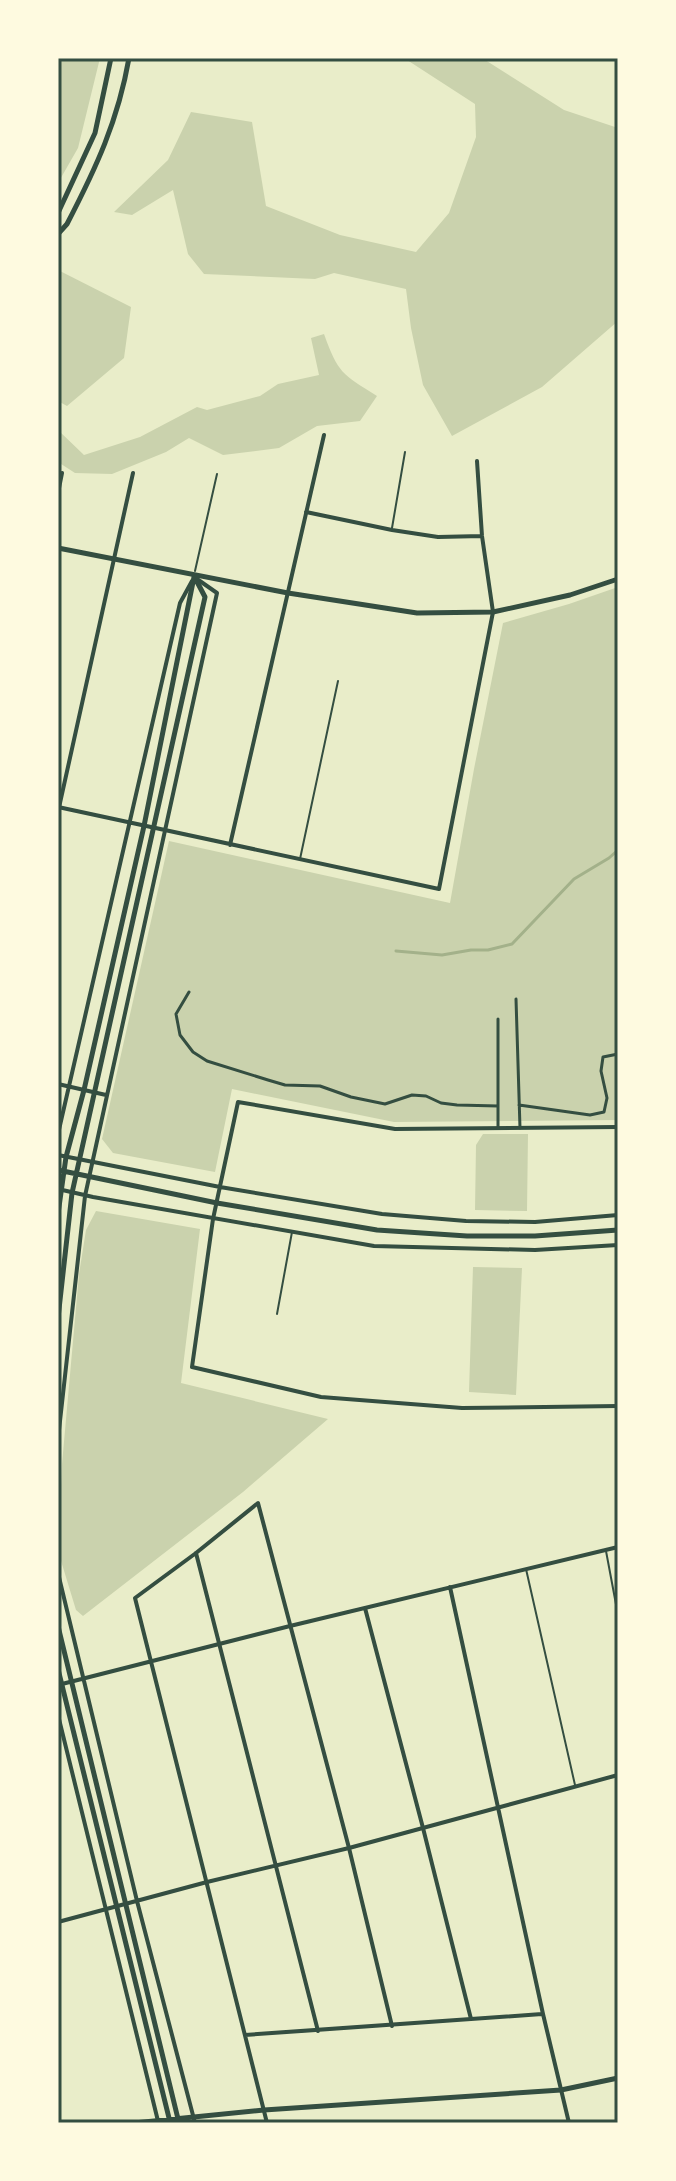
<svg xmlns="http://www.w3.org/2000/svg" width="676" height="2181" viewBox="0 0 676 2181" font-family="'Libre Baskerville',serif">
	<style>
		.green { fill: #cad2ad }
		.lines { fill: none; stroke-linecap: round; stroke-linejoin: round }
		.stream { stroke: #a3b18a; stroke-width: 3 }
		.service { stroke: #344e41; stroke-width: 2 }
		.pedestrian { stroke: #344e41; stroke-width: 3 }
		.minor { stroke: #344e41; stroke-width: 4 }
		.tertiary { stroke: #344e41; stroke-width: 5 }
		.neatline { fill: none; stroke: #344e41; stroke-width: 3 }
	</style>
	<rect width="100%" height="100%" fill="#e9edc9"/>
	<path class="green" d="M 58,58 L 100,58 L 78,148 L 58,183 Z
		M 404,58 L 482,58 L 564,110 L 618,128 L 618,321 L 542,387 L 452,436 L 423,385 L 411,328 L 406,289 L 334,273 L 315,279 L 204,274 L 188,254 L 173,190 L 132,215 L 114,212 L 168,160 L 191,112 L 252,122 L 266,206 L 340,235 L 416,252 L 449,213 L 476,137 L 475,104 Z
		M 58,270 L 131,307 L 124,358 L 67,406 L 58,401 Z
		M 324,334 C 338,373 342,374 377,396 L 360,421 L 317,426 L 279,448 L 223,455 L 189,438 L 166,452 L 112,474 L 75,473 L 58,462 L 58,430 L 84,455 L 140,437 L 197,407 L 207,410 L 260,396 L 278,384 L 319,375 L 311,338 Z
		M 618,587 L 618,1120 L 394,1122 L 232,1089 L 215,1172 L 113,1153 L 102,1139 L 169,841 L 450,903 L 474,769 L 503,623 L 569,604 Z
		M 483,1134 L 528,1134 L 527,1211 L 475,1210 L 476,1145 Z
		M 96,1211 L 200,1229 L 181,1383 L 328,1419 L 243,1492 L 83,1616 L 76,1610 L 58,1551 L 62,1464 L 79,1274 L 86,1230 Z
		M 473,1267 L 522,1268 L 516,1395 L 469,1392 Z"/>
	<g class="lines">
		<path class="stream" d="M 396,951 L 442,955 L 471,950 L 488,950 L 512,944 L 574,879 L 609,858 L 618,850"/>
		<path class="service" d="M 392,528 L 405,452
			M 195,571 L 217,474
			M 300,859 L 338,681
			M 277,1314 L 292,1232
			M 606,1551 L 618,1615
			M 526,1569 L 575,1785"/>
		<path class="pedestrian" d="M 189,992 L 176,1014 L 180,1035 L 193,1052 L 207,1061 L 268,1080 L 285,1085 L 320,1086 L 351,1097 L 385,1104 L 412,1095 L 426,1096 L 441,1103 L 457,1105 L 498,1106
			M 516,999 L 520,1128
			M 498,1019 L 498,1127
			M 519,1105 L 590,1115 L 604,1112 L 607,1098 L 601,1071 L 603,1057 L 618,1054"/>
		<path class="minor" d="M 58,493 L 62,473
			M 306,512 L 392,530 L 438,537 L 482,536
			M 58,807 L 439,889 L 493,612 L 482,536 L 477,461
			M 58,812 L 133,473
			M 230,845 L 324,435
			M 58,1084 L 106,1095
			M 618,1127 L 395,1129 L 238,1102 L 213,1219 L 192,1367 L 321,1397 L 462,1408 L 618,1406
			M 58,1134 L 180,603 L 192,581
			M 58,1155 L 220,1187 L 382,1214 L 466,1221 L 535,1222 L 618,1215
			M 58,1189 L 93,1197 L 374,1246 L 535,1250 L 618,1245
			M 58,1439 L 85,1196 L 217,593 L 197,579
			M 196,1553 L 318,2031
			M 58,1573 L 137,1901 L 195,2123
			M 450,1587 L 543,2014 L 569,2123
			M 365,1608 L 423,1828 L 471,2019
			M 58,1685 L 290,1626 L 618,1547
			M 58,1715 L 158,2121
			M 58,1922 L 207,1882 L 349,1848 L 618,1775
			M 245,2035 L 542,2014
			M 267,2123 L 135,1598 L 196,1553 L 258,1503 L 349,1848 L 392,2026"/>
		<path class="tertiary" d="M 58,213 L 95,133 L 111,58
			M 58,234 L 67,224 C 96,168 118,121 129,58
			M 58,548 L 288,593 L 417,613 L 493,612 L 570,595 L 618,579
			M 58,1170 L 217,1203 L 377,1230 L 467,1236 L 535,1236 L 618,1230
			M 58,1214 L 66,1157 L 84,1090 L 144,826 L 194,577
			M 58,1318 L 72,1193 L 205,597 L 194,576
			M 58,1626 L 179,2123
			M 58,1669 L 170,2122
			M 134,2123 L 264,2110 L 561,2090 L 618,2078"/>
	</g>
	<rect width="676" height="2181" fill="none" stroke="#fefae0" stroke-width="120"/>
	<rect x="60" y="60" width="556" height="2061" class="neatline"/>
</svg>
